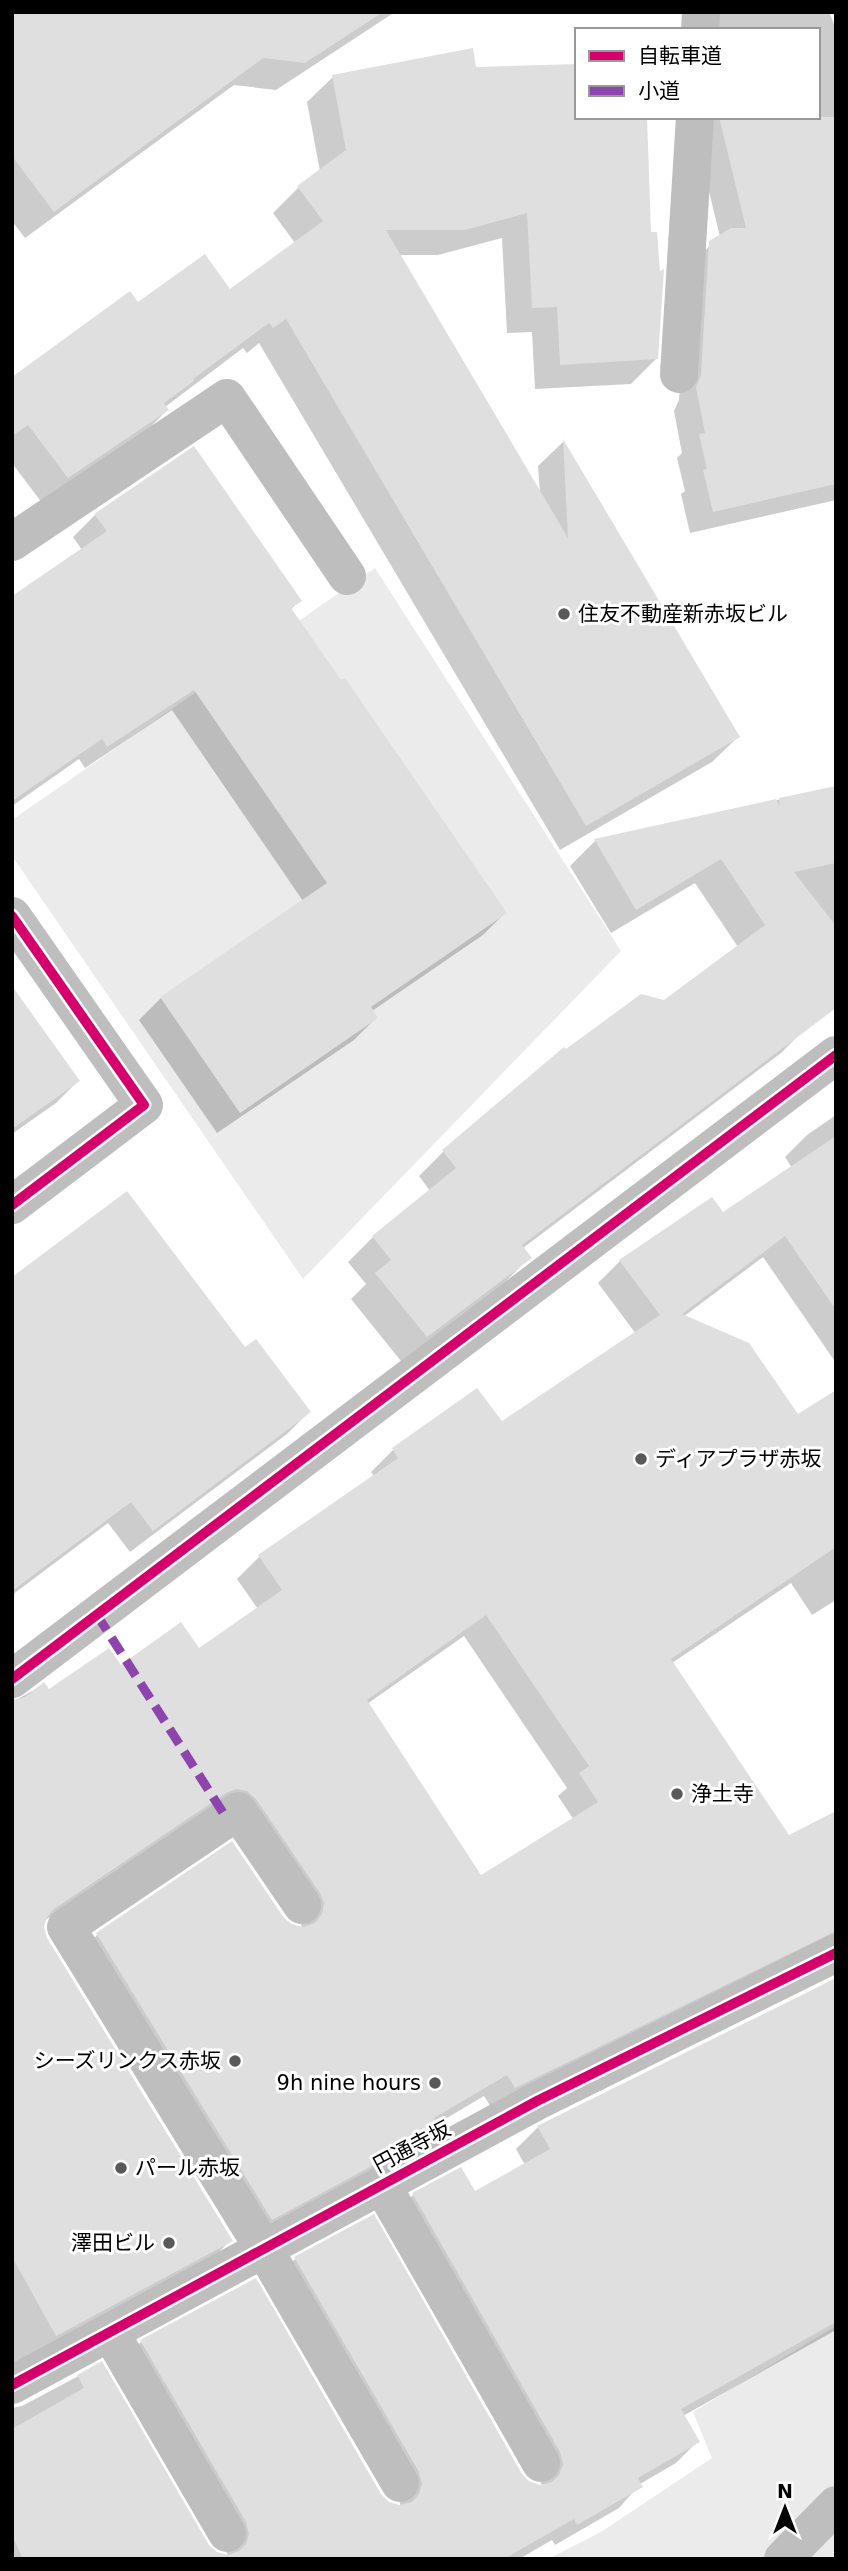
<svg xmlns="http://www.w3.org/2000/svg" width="848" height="2571" viewBox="0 0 848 2571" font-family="'DejaVu Sans','Noto Sans JP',sans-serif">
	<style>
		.green { fill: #ebebeb }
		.shadow { fill: #0003; fill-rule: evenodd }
		.building { fill: #dfdfdf; fill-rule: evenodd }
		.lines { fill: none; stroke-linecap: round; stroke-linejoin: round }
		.minor { stroke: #bebebe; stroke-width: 38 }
		.quiet { stroke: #8e44ad; stroke-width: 9; stroke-dasharray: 18 9; stroke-linecap: butt }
		.cycleway-casing { stroke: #fff; stroke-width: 15 }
		.cycleway { stroke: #d6006c; stroke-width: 10 }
		.poi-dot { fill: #595959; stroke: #fff; stroke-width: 2.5 }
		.labels { text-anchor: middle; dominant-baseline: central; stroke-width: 6; stroke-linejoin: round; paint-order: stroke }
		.poi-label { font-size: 21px; fill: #000; stroke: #fff; text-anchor: start }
		.street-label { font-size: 21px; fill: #000; stroke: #fff }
	</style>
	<rect width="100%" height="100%" fill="#fff"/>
	<path class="green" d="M 375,568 L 621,951 L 303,1279 L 12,856 L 12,820 Z
		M 836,2326 L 836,2555 L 833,2559 L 548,2559 L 601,2532 L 712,2458 L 693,2412 Z"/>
	<path class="shadow" d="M 12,12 L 395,12 L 276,90 L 234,85 L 25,238 L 12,221 Z
		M 707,12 L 829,12 L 836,29 L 836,500 L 690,533 L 681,494 L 685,491 L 677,458 L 682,453 L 674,411 L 679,400 L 687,266 L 720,237 L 694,129 L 706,117 L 818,117 L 818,30 L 698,30 Z
		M 475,69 L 577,117 L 656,359 L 631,384 L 535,389 L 532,332 L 507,333 L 502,238 L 438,255 L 398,255 L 540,493 L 538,466 L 563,442 L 738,737 L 712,762 L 560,850 L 259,343 L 247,353 L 243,348 L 165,407 L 167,410 L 142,436 L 42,503 L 12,463 L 12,379 L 137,304 L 230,292 L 295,243 L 273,213 L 299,187 L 320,171 L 307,102 L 333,77 Z
		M 95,515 L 300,601 L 290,610 L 505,913 L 483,935 L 372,1011 L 376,1018 L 354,1040 L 217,1133 L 139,1020 L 161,998 L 303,901 L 172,710 L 85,768 L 79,759 L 12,806 L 12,598 L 82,550 L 73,537 Z
		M 836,787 L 836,924 L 832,925 L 806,1028 L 781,1053 L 523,1248 L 529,1258 L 504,1283 L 401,1361 L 351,1299 L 366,1284 L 348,1262 L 373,1237 L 430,1191 L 419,1176 L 444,1151 L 566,1052 L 664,1002 L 738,947 L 695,883 L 611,933 L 570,866 L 595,841 Z
		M 12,989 L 78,1081 L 56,1103 L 12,1134 Z
		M 836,1115 L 836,1363 L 763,1257 L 683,1317 L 797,1417 L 836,1392 L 836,1600 L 812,1615 L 791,1583 L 672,1663 L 788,1837 L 836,1813 L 836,1975 L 834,1965 L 492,2109 L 484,2096 L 435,2125 L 437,2129 L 415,2151 L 249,2240 L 75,1957 L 97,1935 L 232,1844 L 283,1919 L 291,1926 L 302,1928 L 299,1916 L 234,1821 L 202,1814 L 44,1921 L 42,1927 L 46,1939 L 231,2240 L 209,2262 L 12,2369 L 12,1702 L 43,1685 L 48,1692 L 120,1667 L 198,1650 L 258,1609 L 237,1579 L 259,1557 L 374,1476 L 371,1472 L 393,1450 L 477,1390 L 501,1423 L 636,1334 L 598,1283 L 620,1261 L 723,1215 L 792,1168 L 785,1157 L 807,1135 ZM 464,1636 L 567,1788 L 558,1796 L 574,1820 L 481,1878 L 367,1704 Z
		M 12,1279 L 245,1350 L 309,1412 L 287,1434 L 130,1552 L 108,1523 L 12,1595 Z
		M 836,1979 L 836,2330 L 683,2416 L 698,2441 L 676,2463 L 640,2484 L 619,2508 L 555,2545 L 552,2540 L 519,2559 L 12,2559 L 12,2408 L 22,2406 L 101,2364 L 207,2545 L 216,2554 L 228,2557 L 224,2544 L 119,2364 L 141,2342 L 389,2504 L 401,2507 L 397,2494 L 273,2281 L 295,2259 L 530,2484 L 542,2487 L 539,2475 L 391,2217 L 413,2195 L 475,2194 L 525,2165 L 516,2149 L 538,2127 Z"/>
	<path class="building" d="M 12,12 L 383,12 L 305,63 L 263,58 L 54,212 L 12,156 Z
		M 473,48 L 476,67 L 577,64 L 577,117 L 647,117 L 651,232 L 657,232 L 660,271 L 664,269 L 658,359 L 560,365 L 557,307 L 532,308 L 527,213 L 465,230 L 386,230 L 568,538 L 563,439 L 740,737 L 586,826 L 286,319 L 273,328 L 269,323 L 193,379 L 194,381 L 164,403 L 169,410 L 68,478 L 28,425 L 12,436 L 12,377 L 130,291 L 138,302 L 205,254 L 230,289 L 323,221 L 297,186 L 346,150 L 332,75 Z
		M 719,117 L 836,117 L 836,484 L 713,512 L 703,470 L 707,469 L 699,434 L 705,433 L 696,387 L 701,375 L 709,241 L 731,228 L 746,228 Z
		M 194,446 L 302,601 L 291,608 L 341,680 L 345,678 L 507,913 L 371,1007 L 378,1018 L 240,1113 L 160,997 L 327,883 L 194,690 L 107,747 L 102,739 L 12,801 L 12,596 L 107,531 L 94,514 Z
		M 836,786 L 836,863 L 794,872 L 836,926 L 836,1008 L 522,1245 L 532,1258 L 427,1337 L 375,1273 L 391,1260 L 372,1236 L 456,1168 L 442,1150 L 564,1047 L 566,1049 L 641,994 L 664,1000 L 765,925 L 721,859 L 636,910 L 594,839 L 776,799 L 780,806 L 779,798 Z
		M 12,986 L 80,1081 L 12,1129 Z
		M 836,1136 L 836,1310 L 785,1236 L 682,1314 L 749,1343 L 798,1414 L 836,1390 L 836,1547 L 671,1659 L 789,1835 L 836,1811 L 836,1931 L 515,2088 L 507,2075 L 434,2118 L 440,2129 L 272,2220 L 96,1933 L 232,1841 L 284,1918 L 292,1924 L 303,1927 L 315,1923 L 322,1914 L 324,1903 L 320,1893 L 256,1799 L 247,1791 L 236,1789 L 226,1793 L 54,1909 L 47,1917 L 44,1927 L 47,1938 L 233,2241 L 56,2336 L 12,2257 L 12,1700 L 25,1697 L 44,1682 L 49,1689 L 109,1648 L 121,1665 L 181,1622 L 199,1648 L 282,1590 L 258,1555 L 398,1458 L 392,1448 L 477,1388 L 502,1421 L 660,1315 L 619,1260 L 712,1197 L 723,1212 ZM 486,1615 L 589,1766 L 579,1773 L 598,1802 L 481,1875 L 367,1700 Z
		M 127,1191 L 245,1347 L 256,1339 L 311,1412 L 153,1531 L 131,1502 L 12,1591 L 12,1277 Z
		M 836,1978 L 836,2322 L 681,2409 L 700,2442 L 638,2478 L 643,2487 L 577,2525 L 574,2519 L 504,2559 L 23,2559 L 12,2535 L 12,2429 L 84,2388 L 77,2375 L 102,2361 L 209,2545 L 217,2552 L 228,2555 L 239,2551 L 246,2544 L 249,2534 L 246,2522 L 140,2340 L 256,2278 L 381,2494 L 389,2502 L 399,2505 L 412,2502 L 419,2494 L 422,2484 L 419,2472 L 294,2257 L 374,2214 L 522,2474 L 529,2481 L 540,2485 L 552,2482 L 559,2475 L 563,2464 L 560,2452 L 412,2193 L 461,2167 L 475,2191 L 550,2149 L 537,2126 Z"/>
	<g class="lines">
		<path class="minor" d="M 700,30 L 701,12
			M 679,374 L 695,117
			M 12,542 L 227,398 L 347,576
			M 12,916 L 144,1105 L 12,1205
			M 12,1679 L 836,1055
			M 302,1905 L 238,1811 L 66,1927 L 264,2249 L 400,2483
			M 382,2185 L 541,2463
			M 110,2332 L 227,2533
			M 12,2385 L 537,2101 L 836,1953
			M 783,2559 L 836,2505"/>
		<path class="quiet" d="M 97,1615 L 227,1819"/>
		<g class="cycleway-casing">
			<path id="cycleway" d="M 12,916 L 144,1105 L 12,1205
				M 12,1679 L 836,1055
				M 12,2385 L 537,2101 L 836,1953"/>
		</g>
		<use href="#cycleway" class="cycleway"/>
	</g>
	<g class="poi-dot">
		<circle cx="564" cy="614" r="7"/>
		<circle cx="641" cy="1459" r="7"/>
		<circle cx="677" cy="1794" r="7"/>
		<circle cx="235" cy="2061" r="7"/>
		<circle cx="435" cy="2083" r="7"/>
		<circle cx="121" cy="2168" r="7"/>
		<circle cx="169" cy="2243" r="7"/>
	</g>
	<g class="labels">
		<g class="poi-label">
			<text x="578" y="614">住友不動産新赤坂ビル</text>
			<text x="655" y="1459">ディアプラザ赤坂</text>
			<text x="691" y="1794">浄土寺</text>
			<text x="221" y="2061" text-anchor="end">シーズリンクス赤坂</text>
			<text x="421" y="2083" text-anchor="end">9h nine hours</text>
			<text x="135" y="2168">パール赤坂</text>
			<text x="155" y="2243" text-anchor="end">澤田ビル</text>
		</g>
		<g class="street-label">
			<text transform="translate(412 2147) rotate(-28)">円通寺坂</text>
		</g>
	</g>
	<rect width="848" height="2571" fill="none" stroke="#000000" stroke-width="28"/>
	<rect x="575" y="28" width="245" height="91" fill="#ffffff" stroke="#999999" stroke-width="2"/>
	<rect x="589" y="51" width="35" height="10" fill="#d6006c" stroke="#999999" stroke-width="2"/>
	<text x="638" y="63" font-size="21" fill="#000000">自転車道</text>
	<rect x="589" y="86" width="35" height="10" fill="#8e44ad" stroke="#999999" stroke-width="2"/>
	<text x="638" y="98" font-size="21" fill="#000000">小道</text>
	<g transform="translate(785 2508)" stroke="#ffffff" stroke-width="5" paint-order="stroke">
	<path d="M0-5L12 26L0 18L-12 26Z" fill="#000000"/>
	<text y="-10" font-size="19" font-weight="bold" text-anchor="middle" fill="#000000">N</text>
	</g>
</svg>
